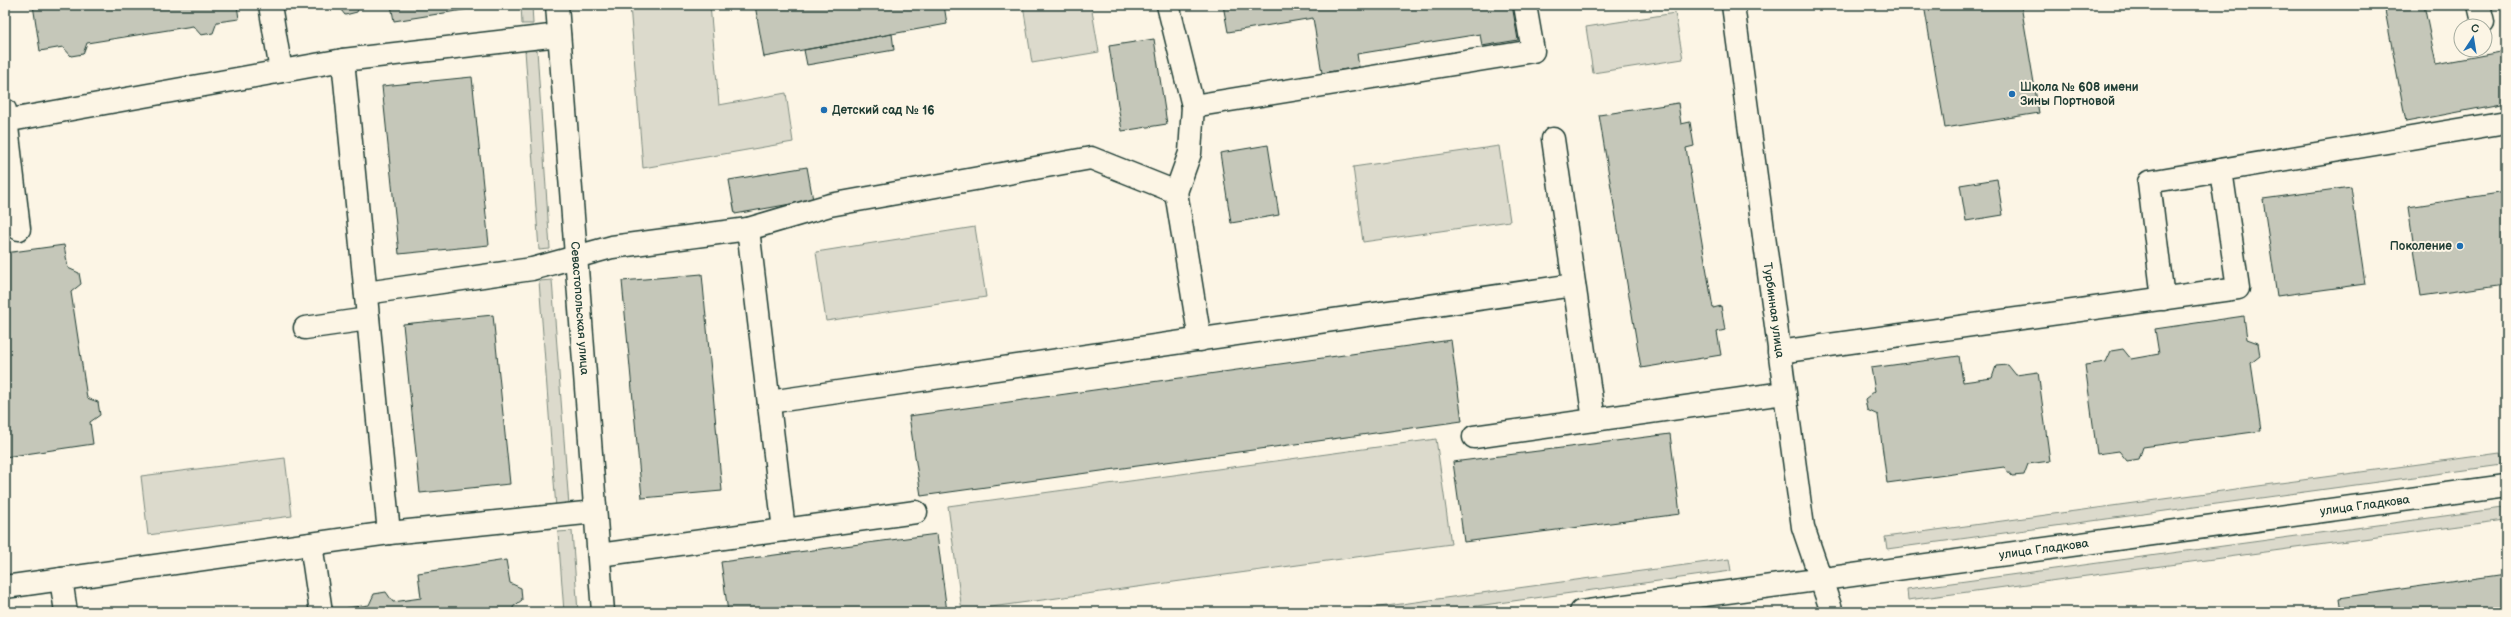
<svg xmlns="http://www.w3.org/2000/svg" width="2511" height="617" viewBox="0 0 2511 617" font-family="'Balsamiq Sans',sans-serif">
	<style>
		.green { fill: #dcdacc; stroke: #7e8c80 }
		.building { fill: #c5c7b9; stroke: #1f3d34 }
		.lines { fill: none; stroke-linecap: round; stroke-linejoin: round }
		.minor-casing { stroke: #1f3d34; stroke-width: 25 }
		.minor { stroke: #fcf5e5; stroke-width: 22 }
		.poi-dot { fill: #1f6fb2; stroke: #fcf5e5; stroke-width: 1.5 }
		.labels { text-anchor: middle; dominant-baseline: central; stroke-width: 4; stroke-linejoin: round; paint-order: stroke }
		.poi-label { font-size: 12px; font-weight: bold; fill: #1f3d34; stroke: #fcf5e5; text-anchor: start }
		.street-label { font-size: 12px; fill: #1f3d34; stroke: #fcf5e5 }
	</style>
	<rect width="100%" height="100%" fill="#fcf5e5"/>
	<filter id="ink" filterUnits="userSpaceOnUse"><feTurbulence type="fractalNoise" baseFrequency=".025" numOctaves="2"/><feDisplacementMap in="SourceGraphic" scale="8" xChannelSelector="R" yChannelSelector="G"/><feConvolveMatrix kernelMatrix="1 2 1 2 8 2 1 2 1" color-interpolation-filters="sRGB"/></filter>
	<g filter="url(#ink)">
		<path class="green" d="M 521,5 L 532,5 L 533,24 L 522,24 Z
			M 630,5 L 710,5 L 719,105 L 786,93 L 793,142 L 643,168 Z
			M 1023,5 L 1091,5 L 1099,52 L 1032,63 Z
			M 1675,13 L 1683,59 L 1593,73 L 1586,27 Z
			M 525,50 L 537,50 L 550,249 L 539,250 Z
			M 1499,146 L 1510,221 L 1363,242 L 1353,167 Z
			M 975,227 L 986,297 L 826,321 L 816,252 Z
			M 552,280 L 569,506 L 556,508 L 539,281 Z
			M 1436,439 L 1451,544 L 962,611 L 948,506 Z
			M 2500,453 L 2502,465 L 1887,549 L 1885,537 Z
			M 285,458 L 292,516 L 148,535 L 141,476 Z
			M 2503,508 L 2504,520 L 1908,600 L 1907,589 Z
			M 572,531 L 578,612 L 564,612 L 558,532 Z
			M 1729,559 L 1731,571 L 1433,612 L 1343,612 Z"/>
		<path class="building" d="M 237,5 L 239,19 L 217,22 L 213,33 L 201,35 L 193,26 L 87,43 L 83,54 L 71,56 L 63,47 L 40,51 L 33,5 Z
			M 315,5 L 360,5 L 357,12 L 345,15 L 337,5 L 315,9 Z
			M 391,5 L 481,5 L 482,7 L 394,21 Z
			M 755,5 L 944,5 L 947,24 L 764,57 Z
			M 1223,5 L 1512,5 L 1518,40 L 1482,46 L 1480,34 L 1357,54 L 1359,67 L 1322,73 L 1313,18 L 1228,32 Z
			M 1924,5 L 2021,5 L 2039,113 L 1945,128 Z
			M 2384,5 L 2424,5 L 2436,64 L 2506,51 L 2506,103 L 2406,122 Z
			M 892,34 L 894,50 L 807,65 L 804,50 Z
			M 1154,39 L 1167,124 L 1122,131 L 1109,46 Z
			M 472,77 L 489,245 L 399,254 L 382,86 Z
			M 1678,103 L 1681,124 L 1690,122 L 1694,146 L 1686,148 L 1713,308 L 1721,306 L 1725,330 L 1717,332 L 1721,355 L 1641,368 L 1599,115 Z
			M 1268,145 L 1279,215 L 1231,223 L 1220,153 Z
			M 807,167 L 813,200 L 735,214 L 729,180 Z
			M 1997,179 L 2003,215 L 1966,221 L 1960,185 Z
			M 2351,187 L 2365,284 L 2277,296 L 2263,199 Z
			M 2506,192 L 2506,284 L 2421,296 L 2408,207 Z
			M 64,245 L 68,268 L 79,273 L 81,284 L 71,292 L 87,398 L 98,402 L 100,415 L 90,422 L 93,444 L 5,457 L 5,253 Z
			M 702,274 L 722,491 L 642,498 L 622,281 Z
			M 493,315 L 510,484 L 420,493 L 403,324 Z
			M 2244,316 L 2247,339 L 2258,343 L 2260,356 L 2251,363 L 2261,431 L 2143,447 L 2139,459 L 2127,461 L 2119,451 L 2097,454 L 2085,365 L 2106,362 L 2111,351 L 2123,349 L 2131,359 L 2159,354 L 2155,329 Z
			M 1451,340 L 1462,421 L 921,496 L 909,416 Z
			M 1959,356 L 1963,382 L 1992,378 L 1996,366 L 2008,365 L 2016,375 L 2038,372 L 2050,461 L 2028,464 L 2024,475 L 2012,476 L 2004,467 L 1887,483 L 1878,415 L 1867,410 L 1865,399 L 1875,391 L 1871,368 Z
			M 1670,434 L 1680,514 L 1464,542 L 1453,462 Z
			M 937,534 L 947,612 L 728,612 L 721,562 Z
			M 506,560 L 510,583 L 521,588 L 522,600 L 513,607 L 514,612 L 347,612 L 347,608 L 369,605 L 374,594 L 386,592 L 393,602 L 421,598 L 418,573 Z
			M 2506,574 L 2506,612 L 2341,612 L 2339,598 Z
			M 267,608 L 271,612 L 254,612 L 255,609 Z"/>
		<g class="lines">
			<g class="minor-casing">
				<g id="minor">
					<path d="M 270,5 L 281,71"/>
					<path id="s1" d="M 557,5 L 603,612"/>
					<path d="M 1168,5 L 1193,106 L 1533,51 L 1525,5"/>
					<path id="s2" d="M 1733,5 L 1803,527 L 1832,612"/>
					<path d="M 2479,5 L 2483,22"/>
					<path d="M 343,60 L 389,533"/>
					<path d="M 5,110 L 19,229"/>
					<path d="M 5,121 L 343,60 L 559,35"/>
					<path d="M 1553,139 L 1594,420"/>
					<path d="M 1176,192 L 1190,153 L 1193,106"/>
					<path d="M 748,229 L 784,530"/>
					<path d="M 366,293 L 532,269 L 612,247 L 748,229 L 830,205 L 1091,158 L 1176,192 L 1200,340"/>
					<path d="M 2163,299 L 2149,182 L 2506,122"/>
					<path d="M 305,328 L 368,319"/>
					<path d="M 1779,352 L 2238,288 L 2221,170"/>
					<path d="M 769,402 L 1574,285"/>
					<path d="M 1474,437 L 1784,393"/>
					<path d="M 311,544 L 321,612"/>
					<path d="M 599,555 L 916,512"/>
					<path d="M 61,579 L 66,612"/>
					<path d="M 5,587 L 389,533 L 595,512"/>
					<path id="s3" d="M 1581,612 L 2506,486"/>
				</g>
			</g>
			<use href="#minor" class="minor"/>
		</g>
	</g>
	<g class="poi-dot">
		<circle cx="2012" cy="94" r="4"/>
		<circle cx="824" cy="110" r="4"/>
		<circle cx="2460" cy="246" r="4"/>
	</g>
	<g class="labels">
		<g class="poi-label">
			<text x="2020" y="87">Школа № 608 имени<tspan x="2020" dy="14">Зины Портновой</tspan></text>
			<text x="832" y="110">Детский сад № 16</text>
			<text x="2452" y="246" text-anchor="end">Поколение</text>
		</g>
		<g class="street-label">
			<text stroke="none"><textPath href="#s1" startOffset="304">Севастопольская улица</textPath></text>
			<text stroke="none"><textPath href="#s2" startOffset="308">Турбинная улица</textPath></text>
			<text stroke="none"><textPath href="#s3" startOffset="791">улица Гладкова</textPath></text>
			<text stroke="none"><textPath href="#s3" startOffset="467">улица Гладкова</textPath></text>
		</g>
	</g>
	<rect width="2511" height="617" fill="none" stroke="#fcf5e5" stroke-width="20"/>
	<rect x="10" y="10" width="2491" height="597" fill="none" stroke="#1f3d34" stroke-width="1.5" filter="url(#ink)"/>
	<g transform="translate(2473 38) rotate(12)"><circle r="19" fill="#fcf5e5" stroke="#a4ab9e"/>
	<path d="M0-3L7 15L0 10L-7 15Z" fill="#1f6fb2"/>
	<text y="-6" font-size="11" font-weight="bold" text-anchor="middle" fill="#1f3d34">С</text>
	</g>
</svg>
